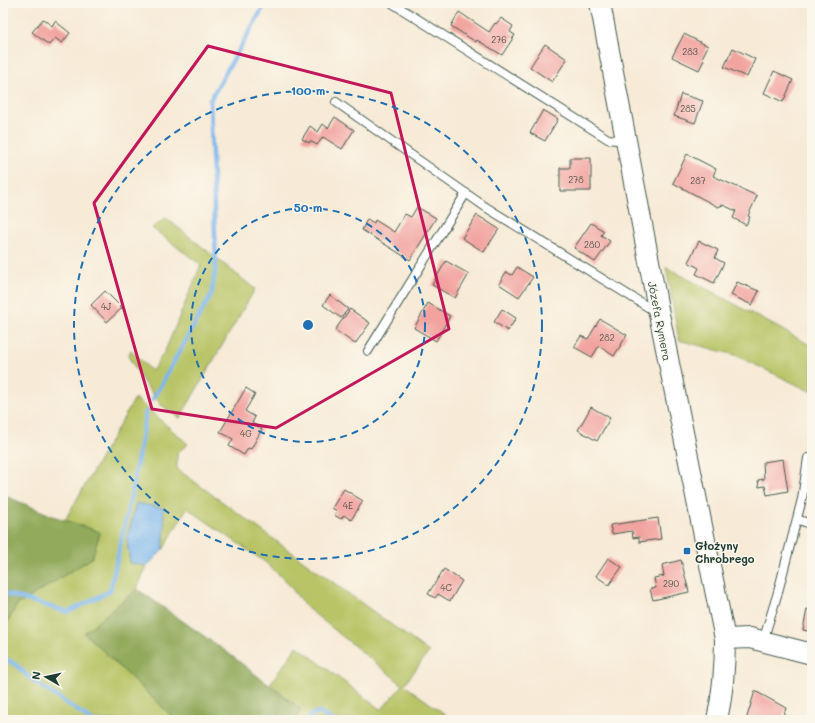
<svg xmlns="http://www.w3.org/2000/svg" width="815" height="723" viewBox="0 0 815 723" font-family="Mali,sans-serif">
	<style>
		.green { fill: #b8c466; stroke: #6c804d }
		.forest { fill: #92aa5b; stroke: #587448 }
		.water { fill: #7cb6ed; stroke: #4e7a90 }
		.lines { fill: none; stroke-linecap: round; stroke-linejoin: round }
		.stream { stroke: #7cb6ed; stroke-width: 4.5 }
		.building { fill: #f2a39f }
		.service-casing { stroke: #3f574c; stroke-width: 10 }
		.tertiary-casing { stroke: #3f574c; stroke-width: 22 }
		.service { stroke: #fff; stroke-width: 8 }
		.tertiary { stroke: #fff; stroke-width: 20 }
		.marked { fill: none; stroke: #c2185b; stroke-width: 3; stroke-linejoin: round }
		.ring { fill: none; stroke: #1f6fb2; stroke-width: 2; stroke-dasharray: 7 5 }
		.poi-dot { fill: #1f6fb2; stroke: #fbf7ec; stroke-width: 1.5 }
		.labels { text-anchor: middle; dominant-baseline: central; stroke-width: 3; stroke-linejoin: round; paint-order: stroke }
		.number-label { font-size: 9px; fill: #54564f }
		.street-label { font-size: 11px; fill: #1f3d34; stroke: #fbf7ec }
		.poi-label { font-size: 11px; font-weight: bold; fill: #1f3d34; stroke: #fbf7ec; text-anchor: start }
		.centre { fill: #1f6fb2; stroke: #fbf7ec; stroke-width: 2 }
		.ring-label { font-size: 12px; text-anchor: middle; font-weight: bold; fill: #1f6fb2; stroke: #fbf7ec; stroke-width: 3; stroke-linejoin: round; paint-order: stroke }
	</style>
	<rect width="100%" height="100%" fill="#fbf7ec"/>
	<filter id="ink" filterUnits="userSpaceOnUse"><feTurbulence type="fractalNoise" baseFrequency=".025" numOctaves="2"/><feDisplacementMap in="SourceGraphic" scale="8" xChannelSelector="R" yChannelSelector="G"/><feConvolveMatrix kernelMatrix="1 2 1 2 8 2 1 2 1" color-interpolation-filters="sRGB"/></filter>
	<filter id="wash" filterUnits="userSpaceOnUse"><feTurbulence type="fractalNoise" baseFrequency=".012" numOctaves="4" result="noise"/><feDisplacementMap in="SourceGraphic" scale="16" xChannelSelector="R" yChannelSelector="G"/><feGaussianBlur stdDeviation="0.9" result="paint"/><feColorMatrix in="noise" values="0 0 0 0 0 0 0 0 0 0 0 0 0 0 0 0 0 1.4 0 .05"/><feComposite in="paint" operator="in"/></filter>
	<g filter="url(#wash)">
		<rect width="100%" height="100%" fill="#f7ead6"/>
		<path class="green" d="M 166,218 L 255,289 L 180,418 L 161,405 L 144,383 L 128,356 L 131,350 L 152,371 L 165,351 L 201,265 L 152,228 Z
			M 666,267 L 812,346 L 812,392 L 735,355 L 679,340 Z
			M 135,398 L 188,444 L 177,453 L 177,469 L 429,652 L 404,685 L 449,717 L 443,720 L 295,720 L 301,710 L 270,684 L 297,646 L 381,710 L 403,685 L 306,607 L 286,581 L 265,562 L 187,508 L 163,550 L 165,528 L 137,503 L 127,540 L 130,563 L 147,566 L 137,589 L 84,633 L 176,720 L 3,720 L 3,630 L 17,605 L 92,558 L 100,532 L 65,520 Z"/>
		<path class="forest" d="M 3,495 L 53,516 L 100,532 L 92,558 L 17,605 L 3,630 Z
			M 137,589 L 228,653 L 301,710 L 295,720 L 176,720 L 84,633 Z"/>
		<path class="water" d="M 136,503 L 163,508 L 165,528 L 163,550 L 147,566 L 130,563 L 127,540 Z"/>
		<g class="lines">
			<path class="stream" d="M 153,399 L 212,293 L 216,263 L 210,100 L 264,6 L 264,3
				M 3,593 L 68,612 L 110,591 L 131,496 L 146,412
				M 3,657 L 16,665 L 32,680 L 91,720
				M 310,720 L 309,719 L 311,715 L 318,712 L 332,720
				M 418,720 L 430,718"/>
		</g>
		<g id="blocks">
			<path class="building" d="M 459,12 L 489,32 L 495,23 L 496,24 L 501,18 L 513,26 L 510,32 L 515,35 L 502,55 L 477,40 L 476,42 L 451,26 Z
				M 43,19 L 52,26 L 55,21 L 70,33 L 62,43 L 55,38 L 49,45 L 32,32 Z
				M 684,34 L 708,46 L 702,58 L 704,60 L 699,70 L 672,57 Z
				M 545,44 L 567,59 L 552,82 L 530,67 Z
				M 733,48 L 755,59 L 747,77 L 724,67 Z
				M 774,71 L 793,80 L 783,102 L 764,93 Z
				M 681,94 L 703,101 L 695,123 L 674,116 Z
				M 543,110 L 558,119 L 545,141 L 530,133 Z
				M 335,117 L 354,130 L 342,149 L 323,137 L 317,145 L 310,141 L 309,143 L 302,139 L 310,126 L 318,132 L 323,124 L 328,128 Z
				M 687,154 L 716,169 L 713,176 L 757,196 L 748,216 L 750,217 L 746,225 L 733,218 L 736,211 L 723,205 L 718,207 L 673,183 Z
				M 570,158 L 591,158 L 591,191 L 560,191 L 560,168 L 570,168 Z
				M 417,207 L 436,218 L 410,260 L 362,230 L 367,219 L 374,223 L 375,220 L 394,232 L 405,214 L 411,217 Z
				M 477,215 L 499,229 L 484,252 L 462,238 Z
				M 591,223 L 604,231 L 601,235 L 610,241 L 595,262 L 574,248 Z
				M 699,241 L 718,250 L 715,258 L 724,263 L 714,283 L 696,274 L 699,268 L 688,262 Z
				M 446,261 L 469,274 L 455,298 L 432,285 Z
				M 517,267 L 533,277 L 519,297 L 499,284 L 506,272 L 512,275 Z
				M 737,282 L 759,291 L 752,305 L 731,295 Z
				M 105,291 L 122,308 L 107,322 L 91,305 Z
				M 330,295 L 348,309 L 341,318 L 323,305 Z
				M 428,303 L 450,316 L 436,341 L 414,328 Z
				M 350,309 L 370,323 L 355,344 L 335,330 Z
				M 502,309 L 516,318 L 508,331 L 494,322 Z
				M 600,319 L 627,335 L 614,356 L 599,346 L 592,357 L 574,347 L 581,336 L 588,339 Z
				M 246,388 L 255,394 L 245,411 L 255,417 L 252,423 L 262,429 L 251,449 L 248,448 L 244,455 L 229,446 L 233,439 L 220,432 Z
				M 591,407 L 610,418 L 597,441 L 578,430 Z
				M 783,459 L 788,491 L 767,495 L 765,486 L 759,487 L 758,480 L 764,479 L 763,462 Z
				M 344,489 L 363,501 L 351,520 L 344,515 L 341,519 L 334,515 L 337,511 L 332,508 Z
				M 658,518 L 661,539 L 639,542 L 639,537 L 633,538 L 632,531 L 612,534 L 610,525 Z
				M 608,558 L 622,567 L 609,585 L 596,576 Z
				M 681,560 L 689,592 L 653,600 L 650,589 L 656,588 L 654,578 L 664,576 L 662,565 Z
				M 444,569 L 462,581 L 450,601 L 438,594 L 435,598 L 428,594 Z
				M 807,609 L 812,610 L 812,632 L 803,630 Z
				M 755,691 L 786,708 L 782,720 L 746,720 Z"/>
		</g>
	</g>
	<g filter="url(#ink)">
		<use href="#blocks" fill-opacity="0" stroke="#3f574c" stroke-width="1"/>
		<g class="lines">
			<g class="service-casing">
				<path id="service" d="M 392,3 L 608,139 L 625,141
					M 336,102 L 484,206 L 656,312
					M 368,351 L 466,193
					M 797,519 L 812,525
					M 763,641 L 778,592 L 802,499 L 808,458"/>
			</g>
			<g class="tertiary-casing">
				<path id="tertiary" d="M 600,3 L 659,314 L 725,639 C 725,666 723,693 717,720
					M 725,639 L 750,638 L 812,654"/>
			</g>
			<use href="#service" class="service"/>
			<use href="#tertiary" class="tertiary"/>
		</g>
	</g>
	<path class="marked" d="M 208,46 L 391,93 L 449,329 L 276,428 L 152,409 L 94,203 Z"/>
	<g class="ring">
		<circle cx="308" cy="325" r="117"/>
		<circle cx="308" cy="325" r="234"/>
	</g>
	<rect class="poi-dot" x="683" y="547" width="8" height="8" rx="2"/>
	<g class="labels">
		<g class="number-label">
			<text x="499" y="39">276</text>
			<text x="690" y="51">283</text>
			<text x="688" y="108">285</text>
			<text x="576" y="179">278</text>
			<text x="698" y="180">287</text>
			<text x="592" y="244">280</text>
			<text x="106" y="306">4J</text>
			<text x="607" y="337">282</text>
			<text x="246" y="433">4G</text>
			<text x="348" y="505">4E</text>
			<text x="671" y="583">290</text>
			<text x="446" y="587">4C</text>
		</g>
		<g class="street-label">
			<text transform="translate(660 321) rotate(79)">Józefa Rymera</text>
		</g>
		<g class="poi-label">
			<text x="695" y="545">Głożyny<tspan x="695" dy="13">Chrobrego</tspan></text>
		</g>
	</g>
	<circle cx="308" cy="325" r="6" class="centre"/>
	<g class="ring-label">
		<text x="308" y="95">100 m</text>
		<text x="308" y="212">50 m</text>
	</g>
	<rect width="815" height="723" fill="none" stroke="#fbf7ec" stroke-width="16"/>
	<g transform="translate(46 677) rotate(279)" stroke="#fbf7ec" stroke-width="3" paint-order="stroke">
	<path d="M0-3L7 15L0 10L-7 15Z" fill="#1f3d34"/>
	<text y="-6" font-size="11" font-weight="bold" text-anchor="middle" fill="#1f3d34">N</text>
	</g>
</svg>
